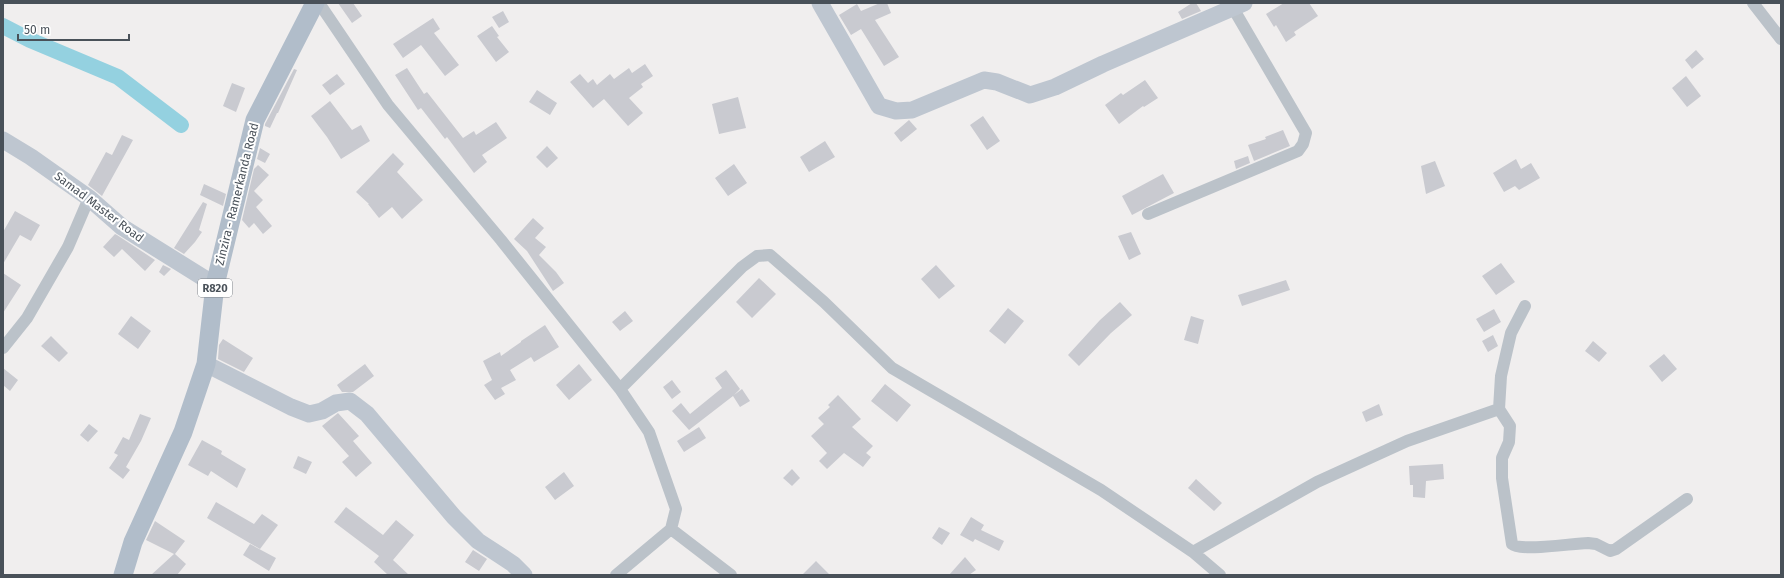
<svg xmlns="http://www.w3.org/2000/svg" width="1784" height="578" viewBox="0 0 1784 578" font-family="'Fira Sans',sans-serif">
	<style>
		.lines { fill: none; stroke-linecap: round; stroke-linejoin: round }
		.canal { stroke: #94d1e0; stroke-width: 16 }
		.building { fill: #c9cad0 }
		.street { stroke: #bbc2c9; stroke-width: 12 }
		.secondary { stroke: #bec6d0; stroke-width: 17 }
		.primary { stroke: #b1bdca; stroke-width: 19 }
		.labels { text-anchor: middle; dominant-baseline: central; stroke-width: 4; stroke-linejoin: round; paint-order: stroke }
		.shield { fill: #fff; stroke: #80858b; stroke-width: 1 }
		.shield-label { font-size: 11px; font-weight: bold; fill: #495159 }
		.street-label { font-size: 12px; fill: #495159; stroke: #fff }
	</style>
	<rect width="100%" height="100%" fill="#f0eeee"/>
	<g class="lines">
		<path class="canal" d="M 3,26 L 30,40 L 118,77 L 181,125"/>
	</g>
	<path class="building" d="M 338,3 L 353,3 L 362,16 L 352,23 Z
		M 880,3 L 887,3 L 891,13 L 875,20 L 899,57 L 884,66 L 861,29 L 851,35 L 839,15 L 857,4 L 861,11 Z
		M 1192,3 L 1196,3 L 1201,11 L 1182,19 L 1178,12 Z
		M 1284,3 L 1309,3 L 1318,16 L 1294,32 L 1296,35 L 1286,42 L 1276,25 L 1274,27 L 1266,14 Z
		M 503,11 L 509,22 L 499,28 L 492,17 Z
		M 433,18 L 440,29 L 434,33 L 459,65 L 445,76 L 421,45 L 403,58 L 393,44 Z
		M 492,26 L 499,36 L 497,37 L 509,52 L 496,62 L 477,36 Z
		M 1696,50 L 1704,59 L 1692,69 L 1685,60 Z
		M 645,64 L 653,76 L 641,84 L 643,87 L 629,98 L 643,113 L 628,126 L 604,99 L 593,108 L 570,82 L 580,74 L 588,83 L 593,79 L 597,85 L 610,74 L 614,79 L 629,68 L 632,73 Z
		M 407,68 L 424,94 L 427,92 L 463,138 L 474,131 L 476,135 L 496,122 L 507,138 L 482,155 L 487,162 L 474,173 L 447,137 L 445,139 L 421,108 L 418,110 L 395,75 Z
		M 294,69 L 297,70 L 278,113 L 277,113 L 270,128 L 265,126 L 265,124 Z
		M 337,74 L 345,84 L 330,95 L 322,85 Z
		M 1686,76 L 1701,96 L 1687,107 L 1672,88 Z
		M 1145,80 L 1158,98 L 1144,107 L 1143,106 L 1119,124 L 1105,105 L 1121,93 L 1123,95 Z
		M 232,83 L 245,88 L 236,112 L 223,106 Z
		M 537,90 L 557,103 L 550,115 L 529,102 Z
		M 738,97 L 746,128 L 719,134 L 712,104 Z
		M 330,101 L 352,130 L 361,125 L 370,141 L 341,159 L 327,137 L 311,116 Z
		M 983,116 L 1000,141 L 987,150 L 970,125 Z
		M 909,120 L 917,129 L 901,142 L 894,133 Z
		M 1283,130 L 1290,146 L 1254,161 L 1248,145 L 1266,139 L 1265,137 Z
		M 122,135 L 133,140 L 102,196 L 88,185 L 106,152 L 112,155 Z
		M 825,141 L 835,157 L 809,172 L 800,157 Z
		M 547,146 L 558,158 L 547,168 L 536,157 Z
		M 260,148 L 270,154 L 265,163 L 257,159 Z
		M 393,153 L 404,164 L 397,172 L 423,200 L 402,219 L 392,207 L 379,218 L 368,204 L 369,204 L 356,192 Z
		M 1248,156 L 1250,163 L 1236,169 L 1234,161 Z
		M 1516,159 L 1521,169 L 1531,163 L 1540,178 L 1519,190 L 1515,186 L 1504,192 L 1493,173 Z
		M 1435,161 L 1445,186 L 1426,194 L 1421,166 Z
		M 734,164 L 747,183 L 728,196 L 715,178 Z
		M 258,165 L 269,175 L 254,191 L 263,200 L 256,207 L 272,226 L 263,234 L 254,223 L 249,228 L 242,220 L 254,169 Z
		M 1163,174 L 1174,193 L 1132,215 L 1122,196 Z
		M 204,184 L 226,194 L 223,206 L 200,195 Z
		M 203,202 L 207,204 L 199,230 L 202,232 L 195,242 L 184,254 L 174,248 Z
		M 15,211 L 40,225 L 31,241 L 20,235 L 3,264 L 3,232 Z
		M 533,218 L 544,228 L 535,238 L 546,247 L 539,255 L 556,272 L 564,283 L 553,291 L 527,251 L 514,239 Z
		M 1131,232 L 1141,254 L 1129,260 L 1118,236 Z
		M 115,234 L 117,235 L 155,260 L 145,271 L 122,249 L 114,257 L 103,247 Z
		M 1501,263 L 1515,282 L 1496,295 L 1482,276 Z
		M 163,265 L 171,269 L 164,276 L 159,272 Z
		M 936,265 L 955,286 L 939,299 L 921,279 Z
		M 3,273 L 21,285 L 3,313 Z
		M 759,278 L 776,294 L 752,318 L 736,302 Z
		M 1286,280 L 1290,290 L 1242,306 L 1238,295 Z
		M 1120,302 L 1132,315 L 1111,333 L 1079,366 L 1068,355 L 1100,320 Z
		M 1008,308 L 1024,321 L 1005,344 L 989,331 Z
		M 1494,309 L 1501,322 L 1484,332 L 1476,319 Z
		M 625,311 L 633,321 L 620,331 L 612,322 Z
		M 131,316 L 151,331 L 138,349 L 118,334 Z
		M 1191,316 L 1204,320 L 1198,344 L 1184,340 Z
		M 545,325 L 559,347 L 534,362 L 531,357 L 510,370 L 516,380 L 501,388 L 505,394 L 495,400 L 484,385 L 492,380 L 483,361 L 500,352 L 501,356 L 521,342 L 521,341 Z
		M 1493,335 L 1498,346 L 1488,352 L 1482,341 Z
		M 51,336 L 68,353 L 59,362 L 41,346 Z
		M 223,339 L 253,358 L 244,372 L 218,359 L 219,345 Z
		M 1593,341 L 1607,353 L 1599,362 L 1585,351 Z
		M 1664,354 L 1677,369 L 1662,382 L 1649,366 Z
		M 365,364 L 374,376 L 353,392 L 342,392 L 337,385 Z
		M 579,364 L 592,380 L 569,400 L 556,385 Z
		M 3,368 L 18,380 L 10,391 L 3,385 Z
		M 726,370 L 740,389 L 734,395 L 742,389 L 750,401 L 740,407 L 733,396 L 689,430 L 672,411 L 681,403 L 690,414 L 722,388 L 715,378 Z
		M 672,380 L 681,392 L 672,399 L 663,387 Z
		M 885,384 L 911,405 L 897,422 L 871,401 Z
		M 838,395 L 861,419 L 852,427 L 873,446 L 866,453 L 871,457 L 863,467 L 844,453 L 827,469 L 819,461 L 827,453 L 811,436 L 824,424 L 818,418 L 830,407 L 828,405 Z
		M 1379,404 L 1383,415 L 1366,422 L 1362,412 Z
		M 338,413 L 359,436 L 353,441 L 372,463 L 356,477 L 342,462 L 349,456 L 322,426 Z
		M 140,414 L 151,418 L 141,441 L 126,467 L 130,470 L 123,479 L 109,468 L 118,455 L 114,453 L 123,437 L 129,440 Z
		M 89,424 L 98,431 L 88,442 L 80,435 Z
		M 699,427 L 706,438 L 684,452 L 677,441 Z
		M 202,440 L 222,451 L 221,454 L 246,469 L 237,488 L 211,471 L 208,476 L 188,465 Z
		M 298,456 L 312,462 L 306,474 L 293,468 Z
		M 1443,464 L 1444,479 L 1426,481 L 1425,498 L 1413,497 L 1413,485 L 1410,485 L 1409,466 Z
		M 792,469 L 800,478 L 792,486 L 783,478 Z
		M 564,472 L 574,486 L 555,500 L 545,487 Z
		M 1196,479 L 1222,503 L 1214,511 L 1188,488 Z
		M 216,502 L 254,524 L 262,514 L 278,525 L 260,549 L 207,518 Z
		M 346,507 L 383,535 L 396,520 L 414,535 L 393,560 L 409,575 L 388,575 L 374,562 L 379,556 L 334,522 Z
		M 971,517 L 984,525 L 981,530 L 1004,541 L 999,551 L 975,539 L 973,542 L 960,535 Z
		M 155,521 L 185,541 L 175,554 L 186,564 L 177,575 L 151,575 L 174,554 L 146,540 Z
		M 939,527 L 950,533 L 942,545 L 932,538 Z
		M 250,544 L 276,558 L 269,571 L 243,555 Z
		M 473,550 L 487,559 L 479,571 L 465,562 Z
		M 965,557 L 976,570 L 969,575 L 949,575 Z
		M 816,561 L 830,575 L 802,575 Z"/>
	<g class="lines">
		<path class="street" d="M 319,3 L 388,105 L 501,240 L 620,389 L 649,432 L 676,509 L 671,529 L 616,575
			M 1753,3 L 1781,39
			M 1148,214 L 1298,151 L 1303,144 L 1306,133 L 1233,8
			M 1525,306 L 1511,333 L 1501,376 L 1499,409 L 1510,426 L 1509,442 L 1502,458 L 1502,478 L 1512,544 C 1521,552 1574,543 1588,543 L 1596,544 L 1610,551 L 1616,549 L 1687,499
			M 3,348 L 27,318 L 68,247 L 89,198
			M 620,389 L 742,267 L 757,256 L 770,255 L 824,302 L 892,368 L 1101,490 L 1193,552 L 1220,575
			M 671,529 L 731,575
			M 1193,552 L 1317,482 L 1407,441 L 1499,409"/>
		<path class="secondary" d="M 820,3 L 879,106 L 896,111 L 912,110 L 984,80 L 997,82 L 1030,95 L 1055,87 L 1103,64 L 1244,3
			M 3,140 L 31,157 L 89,198 L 122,227 L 215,285
			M 206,364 L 291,407 L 309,414 L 322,411 L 336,403 L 350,401 L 367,414 L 454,517 L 478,541 L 513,564 L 524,575"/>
		<path class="primary" d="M 123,575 L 133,542 L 183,432 L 206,364 L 215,285 L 255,120 L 315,3"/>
	</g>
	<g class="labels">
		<rect class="shield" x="198" y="279" width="34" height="18" rx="3"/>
		<g class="shield-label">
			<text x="215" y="288">R820</text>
		</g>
		<g class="street-label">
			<text transform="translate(237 194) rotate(-76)">Zinzira - Ramerkanda Road</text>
			<text transform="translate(99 207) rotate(37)">Samad Master Road</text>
		</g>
	</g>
	<rect width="1784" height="578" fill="none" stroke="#495159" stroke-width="8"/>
	<path d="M18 34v6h111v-6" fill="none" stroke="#495159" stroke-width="2"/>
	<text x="24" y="34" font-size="12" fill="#495159" stroke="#ffffff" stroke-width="3" paint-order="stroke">50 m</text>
</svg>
